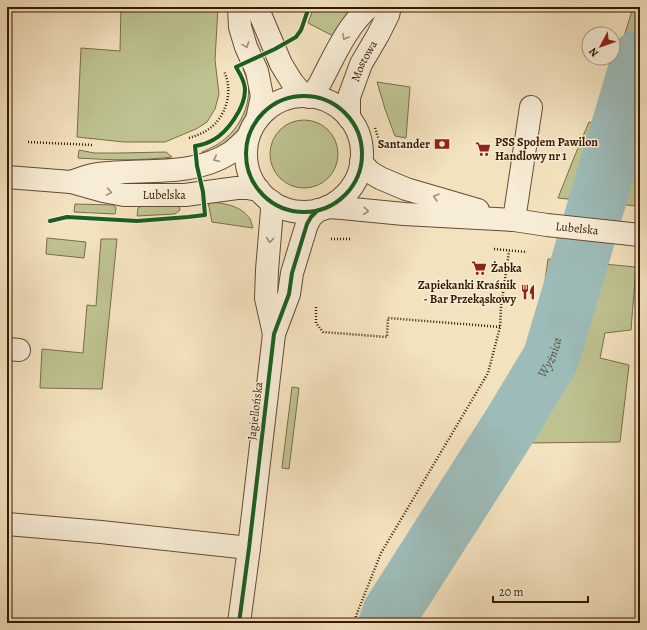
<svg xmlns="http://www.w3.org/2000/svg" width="647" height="630" viewBox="0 0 647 630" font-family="Alegreya,serif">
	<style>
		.green { fill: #bec290; stroke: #7b6d4a }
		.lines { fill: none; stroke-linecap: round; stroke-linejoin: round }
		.river { stroke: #9dbcb9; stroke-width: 57 }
		.minor-casing { stroke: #674a32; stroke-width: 24 }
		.path { stroke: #381803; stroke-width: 2.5; stroke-dasharray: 1 2; stroke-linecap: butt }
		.minor { stroke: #f7ecd5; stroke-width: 22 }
		.cycleway-casing { stroke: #f7ecd5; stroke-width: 6 }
		.cycleway { stroke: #1b5e20; stroke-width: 4 }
		.oneway { stroke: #a18d76 }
		.labels { text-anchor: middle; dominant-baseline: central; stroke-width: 3; stroke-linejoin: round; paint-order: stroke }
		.street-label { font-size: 12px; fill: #381803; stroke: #f7ecd5 }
		.poi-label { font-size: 12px; font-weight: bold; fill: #381803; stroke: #f7ecd5; text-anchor: start }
		.water-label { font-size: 13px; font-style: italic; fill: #5b5143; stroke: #f7ecd5 }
	</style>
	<rect width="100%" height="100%" fill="#f3e2be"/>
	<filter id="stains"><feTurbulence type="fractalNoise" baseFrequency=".005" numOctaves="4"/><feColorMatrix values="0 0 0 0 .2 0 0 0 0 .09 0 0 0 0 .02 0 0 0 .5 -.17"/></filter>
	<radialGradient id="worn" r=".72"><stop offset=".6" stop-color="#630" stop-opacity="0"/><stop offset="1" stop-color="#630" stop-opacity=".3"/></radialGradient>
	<path class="green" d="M 121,7 L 218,7 L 215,60 L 219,94 L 215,109 L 207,122 L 196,129 L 165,142 L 124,142 L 77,137 L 81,48 L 120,51 Z
		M 314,7 L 353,7 L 335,37 L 308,23 Z
		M 633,7 L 640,7 L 640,185 L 637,206 L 558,198 L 573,160 L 589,122 L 599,124 L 624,37 Z
		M 246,68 L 253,88 L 249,114 L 241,128 L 230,142 L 202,156 L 202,152 C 211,148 220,144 227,137 C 241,125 251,103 248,84 C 247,79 245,74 243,69 Z
		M 377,82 L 410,87 L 406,138 L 395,136 L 385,109 Z
		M270 154a34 34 0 1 1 68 0a34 34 0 1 1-68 0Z
		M 79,150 L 94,153 L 119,153 L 166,152 L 172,157 C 140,161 110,160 78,158 Z
		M 208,202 C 223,203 241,205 250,219 C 251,221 252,225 253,228 L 212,222 Z
		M 75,204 L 114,205 L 116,208 L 115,214 L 74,212 Z
		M 179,205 L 180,210 L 175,214 L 137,216 L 138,208 L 142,206 Z
		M 47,238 L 86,242 L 84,258 L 46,254 Z
		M 101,239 L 117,239 L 102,389 L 40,388 L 42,349 L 83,353 L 87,305 L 96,306 Z
		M 548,259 L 636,267 L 631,330 L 605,333 L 600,358 L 629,365 L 620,442 L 523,443 L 442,574 L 416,613 L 411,623 L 363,623 L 377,603 L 533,340 L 541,310 Z
		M 292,387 L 299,388 L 289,469 L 282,468 Z"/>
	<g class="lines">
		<path class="river" id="s1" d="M 387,623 L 391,612 L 513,421 L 551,358 L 640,58"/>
		<g class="minor-casing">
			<g id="minor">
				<path d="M 239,7 L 240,27 L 246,47 L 257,71 L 262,96 L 257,120"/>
				<path d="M 257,7 L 281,64 L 292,82 L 304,96"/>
				<circle cx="304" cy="154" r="58"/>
				<path d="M 309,97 L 315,91 L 320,83 C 334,57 346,27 369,7"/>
				<path id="s2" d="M 349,118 L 349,97 L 361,64 L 378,35 L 388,15 L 390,7"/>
				<path d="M 361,162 L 370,172 L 380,178 L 406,189 L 478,210"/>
				<path id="s3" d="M 7,177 L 71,182 L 103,191 L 124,195 L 185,195 L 237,188 L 247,188 L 259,190"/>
				<path d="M 71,182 C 80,179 89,175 98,174 C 141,168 191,178 230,153 C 236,149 242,143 248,137"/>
				<path d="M 271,201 L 272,210 L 267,270 L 266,298 L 274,334"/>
				<path id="s4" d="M 327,207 L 342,208 L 404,214 L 514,220 L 547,225 L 640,235"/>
				<path d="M 514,220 L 531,107"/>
				<path d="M 7,349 L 19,350"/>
				<path d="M 7,524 L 101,532 L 249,548"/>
				<path d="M 239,623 L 249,548 L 274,334 L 289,294 L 292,273 L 307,224 L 311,217 L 318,210"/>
			</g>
		</g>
		<path class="path" d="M 375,128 L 379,140
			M 189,138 C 195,136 201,134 206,131 C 221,122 230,103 228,86 C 228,81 226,76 224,71
			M 28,142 L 93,145
			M 331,239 L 350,239
			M 494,249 L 527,252
			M 316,307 L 316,323 L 323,332 L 387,337 L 388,318 L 500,327
			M 355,623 L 356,616 L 381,553 L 488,373 L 500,327 L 501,307 L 509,251"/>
		<use href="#minor" class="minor"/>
		<g class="cycleway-casing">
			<path id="cycleway" d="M246 154a58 58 0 1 1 116 0a58 58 0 1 1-116 0Z
				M 50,221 L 67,217 L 137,221 L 188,217 L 205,215 L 203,192 L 197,166 L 195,146 C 201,145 208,143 213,140 C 228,132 245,107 245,90 C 245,81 240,74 236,67 L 275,49 L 296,37 L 301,30 L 309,7
				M 239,623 L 249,548 L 274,334 L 289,294 L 292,273 L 307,224 L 311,217 L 318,210"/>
		</g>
		<use href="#cycleway" class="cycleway"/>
	</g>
	<defs><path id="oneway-chevron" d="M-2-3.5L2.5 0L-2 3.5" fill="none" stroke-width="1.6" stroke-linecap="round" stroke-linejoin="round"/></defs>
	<g class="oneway">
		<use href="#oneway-chevron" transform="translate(345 37) rotate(119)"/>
		<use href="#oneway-chevron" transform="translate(246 45) rotate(70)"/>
		<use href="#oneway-chevron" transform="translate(216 159) rotate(155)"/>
		<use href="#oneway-chevron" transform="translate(109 192) rotate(10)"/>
		<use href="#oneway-chevron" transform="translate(436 197) rotate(-164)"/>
		<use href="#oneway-chevron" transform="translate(366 211) rotate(6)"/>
		<use href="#oneway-chevron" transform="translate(270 240) rotate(95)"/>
	</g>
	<defs>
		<g id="bank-bare" transform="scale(1.2)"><path d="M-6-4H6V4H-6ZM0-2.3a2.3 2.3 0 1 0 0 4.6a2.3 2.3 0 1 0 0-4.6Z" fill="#8f2418" stroke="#f7ecd5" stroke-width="2.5" paint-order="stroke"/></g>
		<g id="supermarket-bare" transform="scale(1.2)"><path d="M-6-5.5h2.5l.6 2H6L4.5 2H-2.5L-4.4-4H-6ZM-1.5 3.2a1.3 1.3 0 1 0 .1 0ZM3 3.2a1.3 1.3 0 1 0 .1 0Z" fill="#8f2418" stroke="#f7ecd5" stroke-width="2.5" paint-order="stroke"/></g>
		<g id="restaurant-bare" transform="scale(1.2)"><path d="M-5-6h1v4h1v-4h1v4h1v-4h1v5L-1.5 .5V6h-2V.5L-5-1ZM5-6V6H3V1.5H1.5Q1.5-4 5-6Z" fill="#8f2418" stroke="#f7ecd5" stroke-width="2.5" paint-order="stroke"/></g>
	</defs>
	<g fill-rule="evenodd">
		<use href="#bank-bare" x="442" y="144"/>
		<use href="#supermarket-bare" x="483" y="149"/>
		<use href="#supermarket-bare" x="479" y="268"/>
		<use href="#restaurant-bare" x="528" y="292"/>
	</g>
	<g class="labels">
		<g class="street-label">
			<text stroke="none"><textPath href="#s2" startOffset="60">Mostowa</textPath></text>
			<text stroke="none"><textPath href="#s3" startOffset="159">Lubelska</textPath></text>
			<text stroke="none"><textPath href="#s4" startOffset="251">Lubelska</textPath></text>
			<text transform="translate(255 411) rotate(-83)">Jagiellońska</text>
		</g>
		<g class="poi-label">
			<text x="495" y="142">PSS Społem Pawilon<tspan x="495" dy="14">Handlowy nr 1</tspan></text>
			<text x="430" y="144" text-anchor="end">Santander</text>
			<text x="491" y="268">Żabka</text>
			<text x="516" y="285" text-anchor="end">Zapiekanki Kraśnik<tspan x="516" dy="14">- Bar Przekąskowy</tspan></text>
		</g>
		<g class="water-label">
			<text stroke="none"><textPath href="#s1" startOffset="312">Wyżnica</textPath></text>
		</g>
	</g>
	<rect width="647" height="630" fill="none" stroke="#f3e2be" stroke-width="24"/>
	<rect x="8" y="8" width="631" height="614" fill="none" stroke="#381803" stroke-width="2"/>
	<rect x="12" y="12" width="623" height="606" fill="none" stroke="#381803"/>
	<g transform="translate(601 46) rotate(229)"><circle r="19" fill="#f7ecd5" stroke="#ab9781"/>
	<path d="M0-3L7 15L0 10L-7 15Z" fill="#8f2418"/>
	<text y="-6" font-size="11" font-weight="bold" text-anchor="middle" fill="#381803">N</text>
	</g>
	<path d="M493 596v6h95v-6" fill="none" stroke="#381803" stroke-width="2"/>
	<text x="499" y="596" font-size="12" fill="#381803" stroke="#f7ecd5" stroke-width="3" paint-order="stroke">20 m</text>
	<rect width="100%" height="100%" filter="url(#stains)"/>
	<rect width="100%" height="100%" fill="url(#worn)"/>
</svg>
